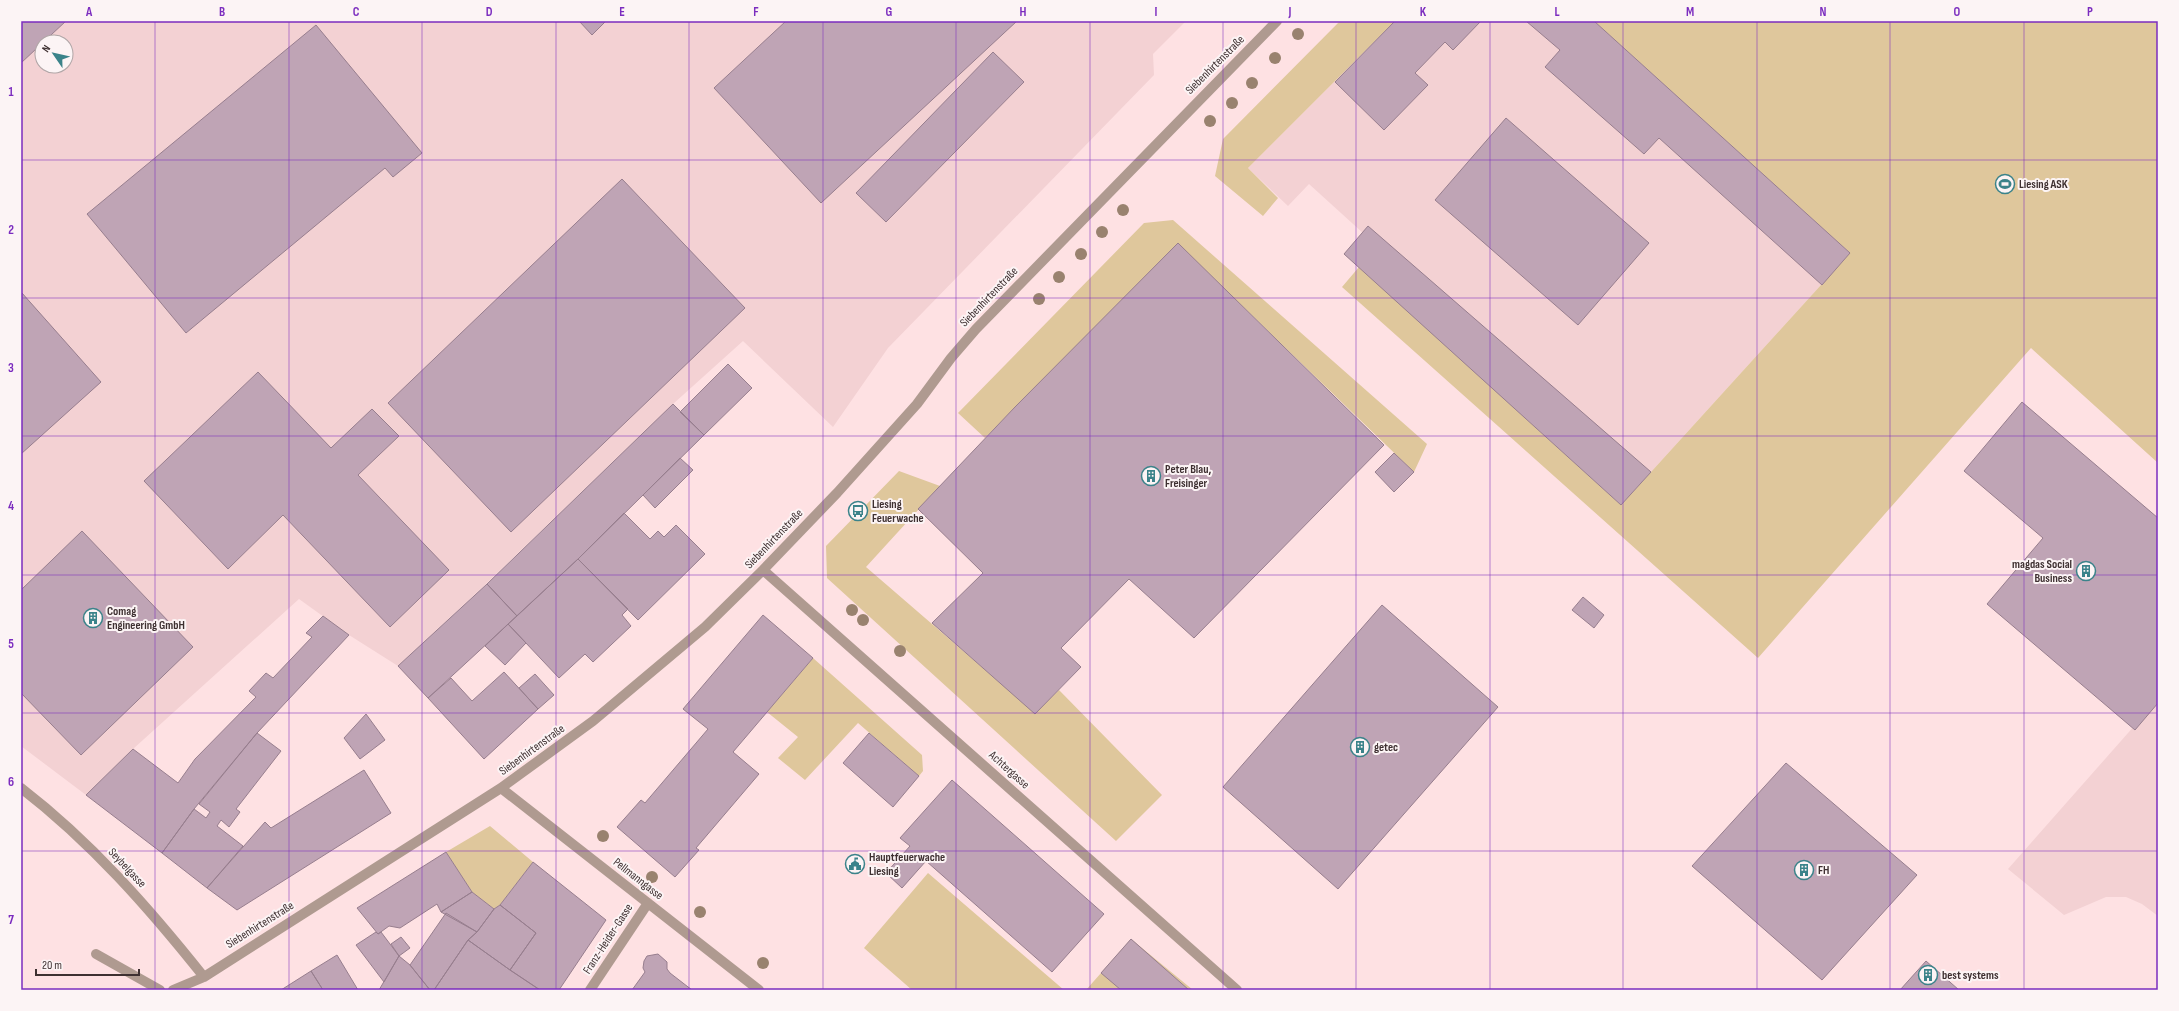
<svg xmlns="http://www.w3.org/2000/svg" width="2179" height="1011" viewBox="0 0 2179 1011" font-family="'Sofia Sans Condensed',sans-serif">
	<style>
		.built { fill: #f3d1d3; fill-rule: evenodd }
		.green { fill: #dfc79c }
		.building { fill: #bfa4b5; stroke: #977e8e }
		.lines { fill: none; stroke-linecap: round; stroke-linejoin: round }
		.lane { stroke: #af9a90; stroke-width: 10 }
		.street { stroke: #af9a90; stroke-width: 10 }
		.tree { fill: #99826f }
		.grid { fill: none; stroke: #7b2cbf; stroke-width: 1; stroke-opacity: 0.55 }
		.labels { text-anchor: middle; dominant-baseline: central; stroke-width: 4; stroke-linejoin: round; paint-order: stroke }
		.street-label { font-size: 12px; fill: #3e3031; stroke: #fcf4f5 }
		.poi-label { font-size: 12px; font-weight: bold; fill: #3e3031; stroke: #fcf4f5; text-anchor: start }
		.neatline { fill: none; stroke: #7b2cbf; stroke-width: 1.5 }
		.grid-label { font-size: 13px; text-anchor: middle; font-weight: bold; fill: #7b2cbf }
	</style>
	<rect width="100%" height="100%" fill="#fee1e3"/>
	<path class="built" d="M 21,21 L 1186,21 L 1153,54 L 1154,75 L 888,348 L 833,427 L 743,341 L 673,404 L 487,583 L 398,666 L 349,635 L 299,599 L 133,749 L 86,795 L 21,746 ZM 42,42 L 66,42 L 66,66 L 42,66 Z
		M 1395,21 L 1594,21 L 1850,253 L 1621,505 L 1344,254 L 1363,233 L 1309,184 L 1288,206 L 1248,168 Z
		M 2158,699 L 2158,916 L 2142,904 L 2126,897 L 2106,897 L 2064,915 L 2008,869 Z"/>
	<path class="green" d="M 1340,21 L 1395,21 L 1248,168 L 1278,198 L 1263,216 L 1215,176 L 1223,139 Z
		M 1594,21 L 2158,21 L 2158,463 L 2031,348 L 1758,658 L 1342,287 L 1359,267 L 1621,505 L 1850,253 Z
		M 1173,220 L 1427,444 L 1414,472 L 1178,244 L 985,438 L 958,413 L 1144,223 Z
		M 899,471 L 940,486 L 866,567 L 1035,713 L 1059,690 L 1162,795 L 1116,841 L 827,578 L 826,546 Z
		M 813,658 L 922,755 L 923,771 L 919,776 L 858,723 L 805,780 L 778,758 L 798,737 L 767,712 Z
		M 490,826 L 533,862 L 500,905 L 494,909 L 472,892 L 446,852 Z
		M 928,873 L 1064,990 L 912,990 L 864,948 Z
		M 1131,939 L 1193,990 L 1086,990 Z"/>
	<path class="building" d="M 21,21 L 66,21 L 21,63 Z
		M 579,21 L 606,21 L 592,35 Z
		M 786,21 L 1017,21 L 821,203 L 714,88 Z
		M 1395,21 L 1481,21 L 1453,50 L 1445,42 L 1415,73 L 1428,85 L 1384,130 L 1335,82 Z
		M 1526,21 L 1594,21 L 1850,253 L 1822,285 L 1659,138 L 1644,154 L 1545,67 L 1560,50 Z
		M 316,25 L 422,153 L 393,177 L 385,168 L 186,333 L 87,214 Z
		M 993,52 L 1024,82 L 886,222 L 856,193 Z
		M 1506,118 L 1649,243 L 1578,325 L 1435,200 Z
		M 622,179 L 745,308 L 511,532 L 388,403 Z
		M 1368,226 L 1651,472 L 1621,505 L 1344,254 Z
		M 1178,243 L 1384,445 L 1194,638 L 1129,579 L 1061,648 L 1081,667 L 1035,714 L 932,623 L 983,573 L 918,509 L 1015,407 Z
		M 22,293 L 101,382 L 21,454 L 21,294 Z
		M 728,364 L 752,388 L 704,435 L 680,412 Z
		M 258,372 L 331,448 L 372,409 L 399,436 L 358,475 L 449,570 L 390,627 L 283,515 L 228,569 L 144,481 Z
		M 2022,402 L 2158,518 L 2158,703 L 2135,730 L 1987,604 L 2043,538 L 1964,471 Z
		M 673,404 L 704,435 L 578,559 L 517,616 L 487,584 Z
		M 1394,453 L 1414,472 L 1394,492 L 1375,472 Z
		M 680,458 L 693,470 L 655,508 L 643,495 Z
		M 624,513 L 650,539 L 658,531 L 664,537 L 676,525 L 705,554 L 638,620 L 578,559 Z
		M 82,531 L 193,647 L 81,755 L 21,693 L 21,590 Z
		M 578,559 L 628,609 L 622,615 L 631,626 L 593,662 L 585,654 L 559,678 L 508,624 Z
		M 487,584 L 517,616 L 428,698 L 398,666 Z
		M 1583,597 L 1604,615 L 1594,628 L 1572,610 Z
		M 1382,605 L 1498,707 L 1338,889 L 1223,787 Z
		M 763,615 L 813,658 L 733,752 L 759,774 L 696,848 L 699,850 L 675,877 L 617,827 L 641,800 L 645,803 L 708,729 L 683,709 Z
		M 323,616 L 349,635 L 257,733 L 194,809 L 162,853 L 86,795 L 133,749 L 178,783 L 195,759 L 256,697 L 249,691 L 266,673 L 273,678 L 312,637 L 306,633 Z
		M 508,624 L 526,643 L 505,665 L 485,646 Z
		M 504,672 L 538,709 L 484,759 L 428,698 L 451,678 L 472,701 Z
		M 535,674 L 554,695 L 538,709 L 519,688 Z
		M 366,714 L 385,740 L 360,759 L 344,738 Z
		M 257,733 L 281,751 L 236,809 L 240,812 L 229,827 L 221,820 L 217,826 L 243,846 L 207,888 L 162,853 L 194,809 L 206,818 L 210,812 L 199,804 Z
		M 869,733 L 919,776 L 893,807 L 843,763 Z
		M 1786,763 L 1917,875 L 1822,980 L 1692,866 Z
		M 364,770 L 391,813 L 237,910 L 207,888 L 265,822 L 271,828 Z
		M 952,780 L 1104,914 L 1052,972 L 926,861 L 902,888 L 886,873 L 910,846 L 900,838 Z
		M 446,852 L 472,892 L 441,912 L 437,904 L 400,928 L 389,926 L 378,934 L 357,908 Z
		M 533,862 L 606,920 L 559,990 L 540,990 L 510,970 L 536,933 L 500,905 Z
		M 472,892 L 494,909 L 477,932 L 441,912 Z
		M 500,905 L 536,933 L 510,970 L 468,940 L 477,932 L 494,909 Z
		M 446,913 L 477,932 L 468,940 L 434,990 L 430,990 L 410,965 Z
		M 376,932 L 378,934 L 381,932 L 399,956 L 384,982 L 356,945 Z
		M 401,937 L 410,948 L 399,956 L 391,944 Z
		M 1131,939 L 1189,990 L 1121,990 L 1101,973 Z
		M 468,940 L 510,970 L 540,990 L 434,990 Z
		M 658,954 L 667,962 L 667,969 L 670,973 L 692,990 L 632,990 L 645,972 L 643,968 L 644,961 L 647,956 Z
		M 337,955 L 358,990 L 323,990 L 311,971 Z
		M 399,956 L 410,965 L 430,990 L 379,990 Z
		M 1926,961 L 1959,990 L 1900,990 Z
		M 311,971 L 323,990 L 281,990 Z"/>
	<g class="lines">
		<path class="lane" d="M 96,954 L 160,990"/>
		<path class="street" d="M 763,570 L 1237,990
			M 21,788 C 91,842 149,908 204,977
			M 501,788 L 759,990
			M 173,990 L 204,977 L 501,788 L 593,721 L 705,627 L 763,570 L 837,493 L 917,404 L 951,358 L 976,329 L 1277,21
			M 590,990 L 648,903"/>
	</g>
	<g class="tree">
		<circle cx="1298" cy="34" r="6"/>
		<circle cx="1275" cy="58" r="6"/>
		<circle cx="1252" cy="83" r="6"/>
		<circle cx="1232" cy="103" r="6"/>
		<circle cx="1210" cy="121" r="6"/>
		<circle cx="1123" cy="210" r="6"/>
		<circle cx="1102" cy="232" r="6"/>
		<circle cx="1081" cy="254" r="6"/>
		<circle cx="1059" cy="277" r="6"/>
		<circle cx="1039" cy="299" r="6"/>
		<circle cx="852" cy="610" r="6"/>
		<circle cx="863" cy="620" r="6"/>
		<circle cx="900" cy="651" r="6"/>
		<circle cx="603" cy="836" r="6"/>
		<circle cx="652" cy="877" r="6"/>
		<circle cx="700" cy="912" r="6"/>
		<circle cx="763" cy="963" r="6"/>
	</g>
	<path class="grid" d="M 155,21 L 155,990M 289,21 L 289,990M 422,21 L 422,990M 556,21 L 556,990M 689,21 L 689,990M 823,21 L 823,990M 956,21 L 956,990M 1090,21 L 1090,990M 1223,21 L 1223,990M 1356,21 L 1356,990M 1490,21 L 1490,990M 1623,21 L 1623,990M 1757,21 L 1757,990M 1890,21 L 1890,990M 2024,21 L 2024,990M 21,160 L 2158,160M 21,298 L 2158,298M 21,436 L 2158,436M 21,575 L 2158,575M 21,713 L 2158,713M 21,851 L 2158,851"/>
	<defs>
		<g id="stadium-ring" transform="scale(1)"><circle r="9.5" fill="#fcf4f5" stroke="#3b838a" stroke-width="1.5"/><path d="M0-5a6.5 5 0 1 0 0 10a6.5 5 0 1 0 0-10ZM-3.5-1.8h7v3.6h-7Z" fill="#3b838a"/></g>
		<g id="building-ring" transform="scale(1)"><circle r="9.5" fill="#fcf4f5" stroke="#3b838a" stroke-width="1.5"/><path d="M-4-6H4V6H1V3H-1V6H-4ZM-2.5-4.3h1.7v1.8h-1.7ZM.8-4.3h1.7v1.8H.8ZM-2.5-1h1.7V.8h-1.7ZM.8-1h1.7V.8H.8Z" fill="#3b838a"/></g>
		<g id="bus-ring" transform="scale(1)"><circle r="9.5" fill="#fcf4f5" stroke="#3b838a" stroke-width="1.5"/><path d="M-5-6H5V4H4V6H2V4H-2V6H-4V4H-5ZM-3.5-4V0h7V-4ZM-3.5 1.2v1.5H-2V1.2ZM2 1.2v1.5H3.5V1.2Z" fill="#3b838a"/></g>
		<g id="civic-ring" transform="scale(1)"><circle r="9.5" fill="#fcf4f5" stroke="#3b838a" stroke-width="1.5"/><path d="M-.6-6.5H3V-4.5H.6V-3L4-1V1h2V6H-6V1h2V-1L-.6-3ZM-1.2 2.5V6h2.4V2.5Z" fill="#3b838a"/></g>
	</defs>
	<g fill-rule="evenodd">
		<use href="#stadium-ring" x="2005" y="184"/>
		<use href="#building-ring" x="1151" y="476"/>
		<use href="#bus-ring" x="858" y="511"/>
		<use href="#building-ring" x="2086" y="571"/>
		<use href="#building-ring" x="93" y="618"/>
		<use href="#building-ring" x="1360" y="747"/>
		<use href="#civic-ring" x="855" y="864"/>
		<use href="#building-ring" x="1804" y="870"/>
		<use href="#building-ring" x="1928" y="975"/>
	</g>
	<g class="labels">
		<g class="street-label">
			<text transform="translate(1215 65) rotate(-45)">Siebenhirtenstraße</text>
			<text transform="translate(989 297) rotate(-46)">Siebenhirtenstraße</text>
			<text transform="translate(774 539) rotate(-46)">Siebenhirtenstraße</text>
			<text transform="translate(532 750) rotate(-36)">Siebenhirtenstraße</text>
			<text transform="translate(1009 770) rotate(42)">Achtergasse</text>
			<text transform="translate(127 868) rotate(47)">Seybelgasse</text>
			<text transform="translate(638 879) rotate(38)">Pellmanngasse</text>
			<text transform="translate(260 925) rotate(-32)">Siebenhirtenstraße</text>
			<text transform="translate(608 939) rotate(-57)">Franz-Heider-Gasse</text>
		</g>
		<g class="poi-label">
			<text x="2019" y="184">Liesing ASK</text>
			<text x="1165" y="469">Peter Blau,<tspan x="1165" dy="14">Freisinger</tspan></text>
			<text x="872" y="504">Liesing<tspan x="872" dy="14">Feuerwache</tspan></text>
			<text x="2072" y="564" text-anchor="end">magdas Social<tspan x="2072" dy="14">Business</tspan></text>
			<text x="107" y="611">Comag<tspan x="107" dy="14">Engineering GmbH</tspan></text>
			<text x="1374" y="747">getec</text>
			<text x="869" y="857">Hauptfeuerwache<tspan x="869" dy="14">Liesing</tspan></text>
			<text x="1818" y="870">FH</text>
			<text x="1942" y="975">best systems</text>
		</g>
	</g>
	<rect width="2179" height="1011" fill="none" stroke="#fcf4f5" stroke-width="44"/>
	<g transform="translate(54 54) rotate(304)"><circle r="19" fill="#fcf4f5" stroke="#b0a6a7"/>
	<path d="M0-3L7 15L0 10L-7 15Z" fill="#3b838a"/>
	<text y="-6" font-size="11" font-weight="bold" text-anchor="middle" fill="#3e3031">N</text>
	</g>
	<path d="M36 969v6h103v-6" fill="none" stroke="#3e3031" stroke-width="2"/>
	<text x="42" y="969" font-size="12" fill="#3e3031" stroke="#fcf4f5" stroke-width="3" paint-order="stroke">20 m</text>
	<rect x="22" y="22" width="2135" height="967" class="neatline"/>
	<g class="grid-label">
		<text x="89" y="16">A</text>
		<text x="222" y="16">B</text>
		<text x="356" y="16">C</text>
		<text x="489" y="16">D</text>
		<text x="622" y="16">E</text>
		<text x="756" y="16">F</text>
		<text x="889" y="16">G</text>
		<text x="1023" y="16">H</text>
		<text x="1156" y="16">I</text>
		<text x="1290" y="16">J</text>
		<text x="1423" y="16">K</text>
		<text x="1557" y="16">L</text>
		<text x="1690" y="16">M</text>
		<text x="1823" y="16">N</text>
		<text x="1957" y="16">O</text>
		<text x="2090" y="16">P</text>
		<text x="11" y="96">1</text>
		<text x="11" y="234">2</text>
		<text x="11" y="372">3</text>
		<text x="11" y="510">4</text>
		<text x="11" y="648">5</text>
		<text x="11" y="786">6</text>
		<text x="11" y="924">7</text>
	</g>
</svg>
